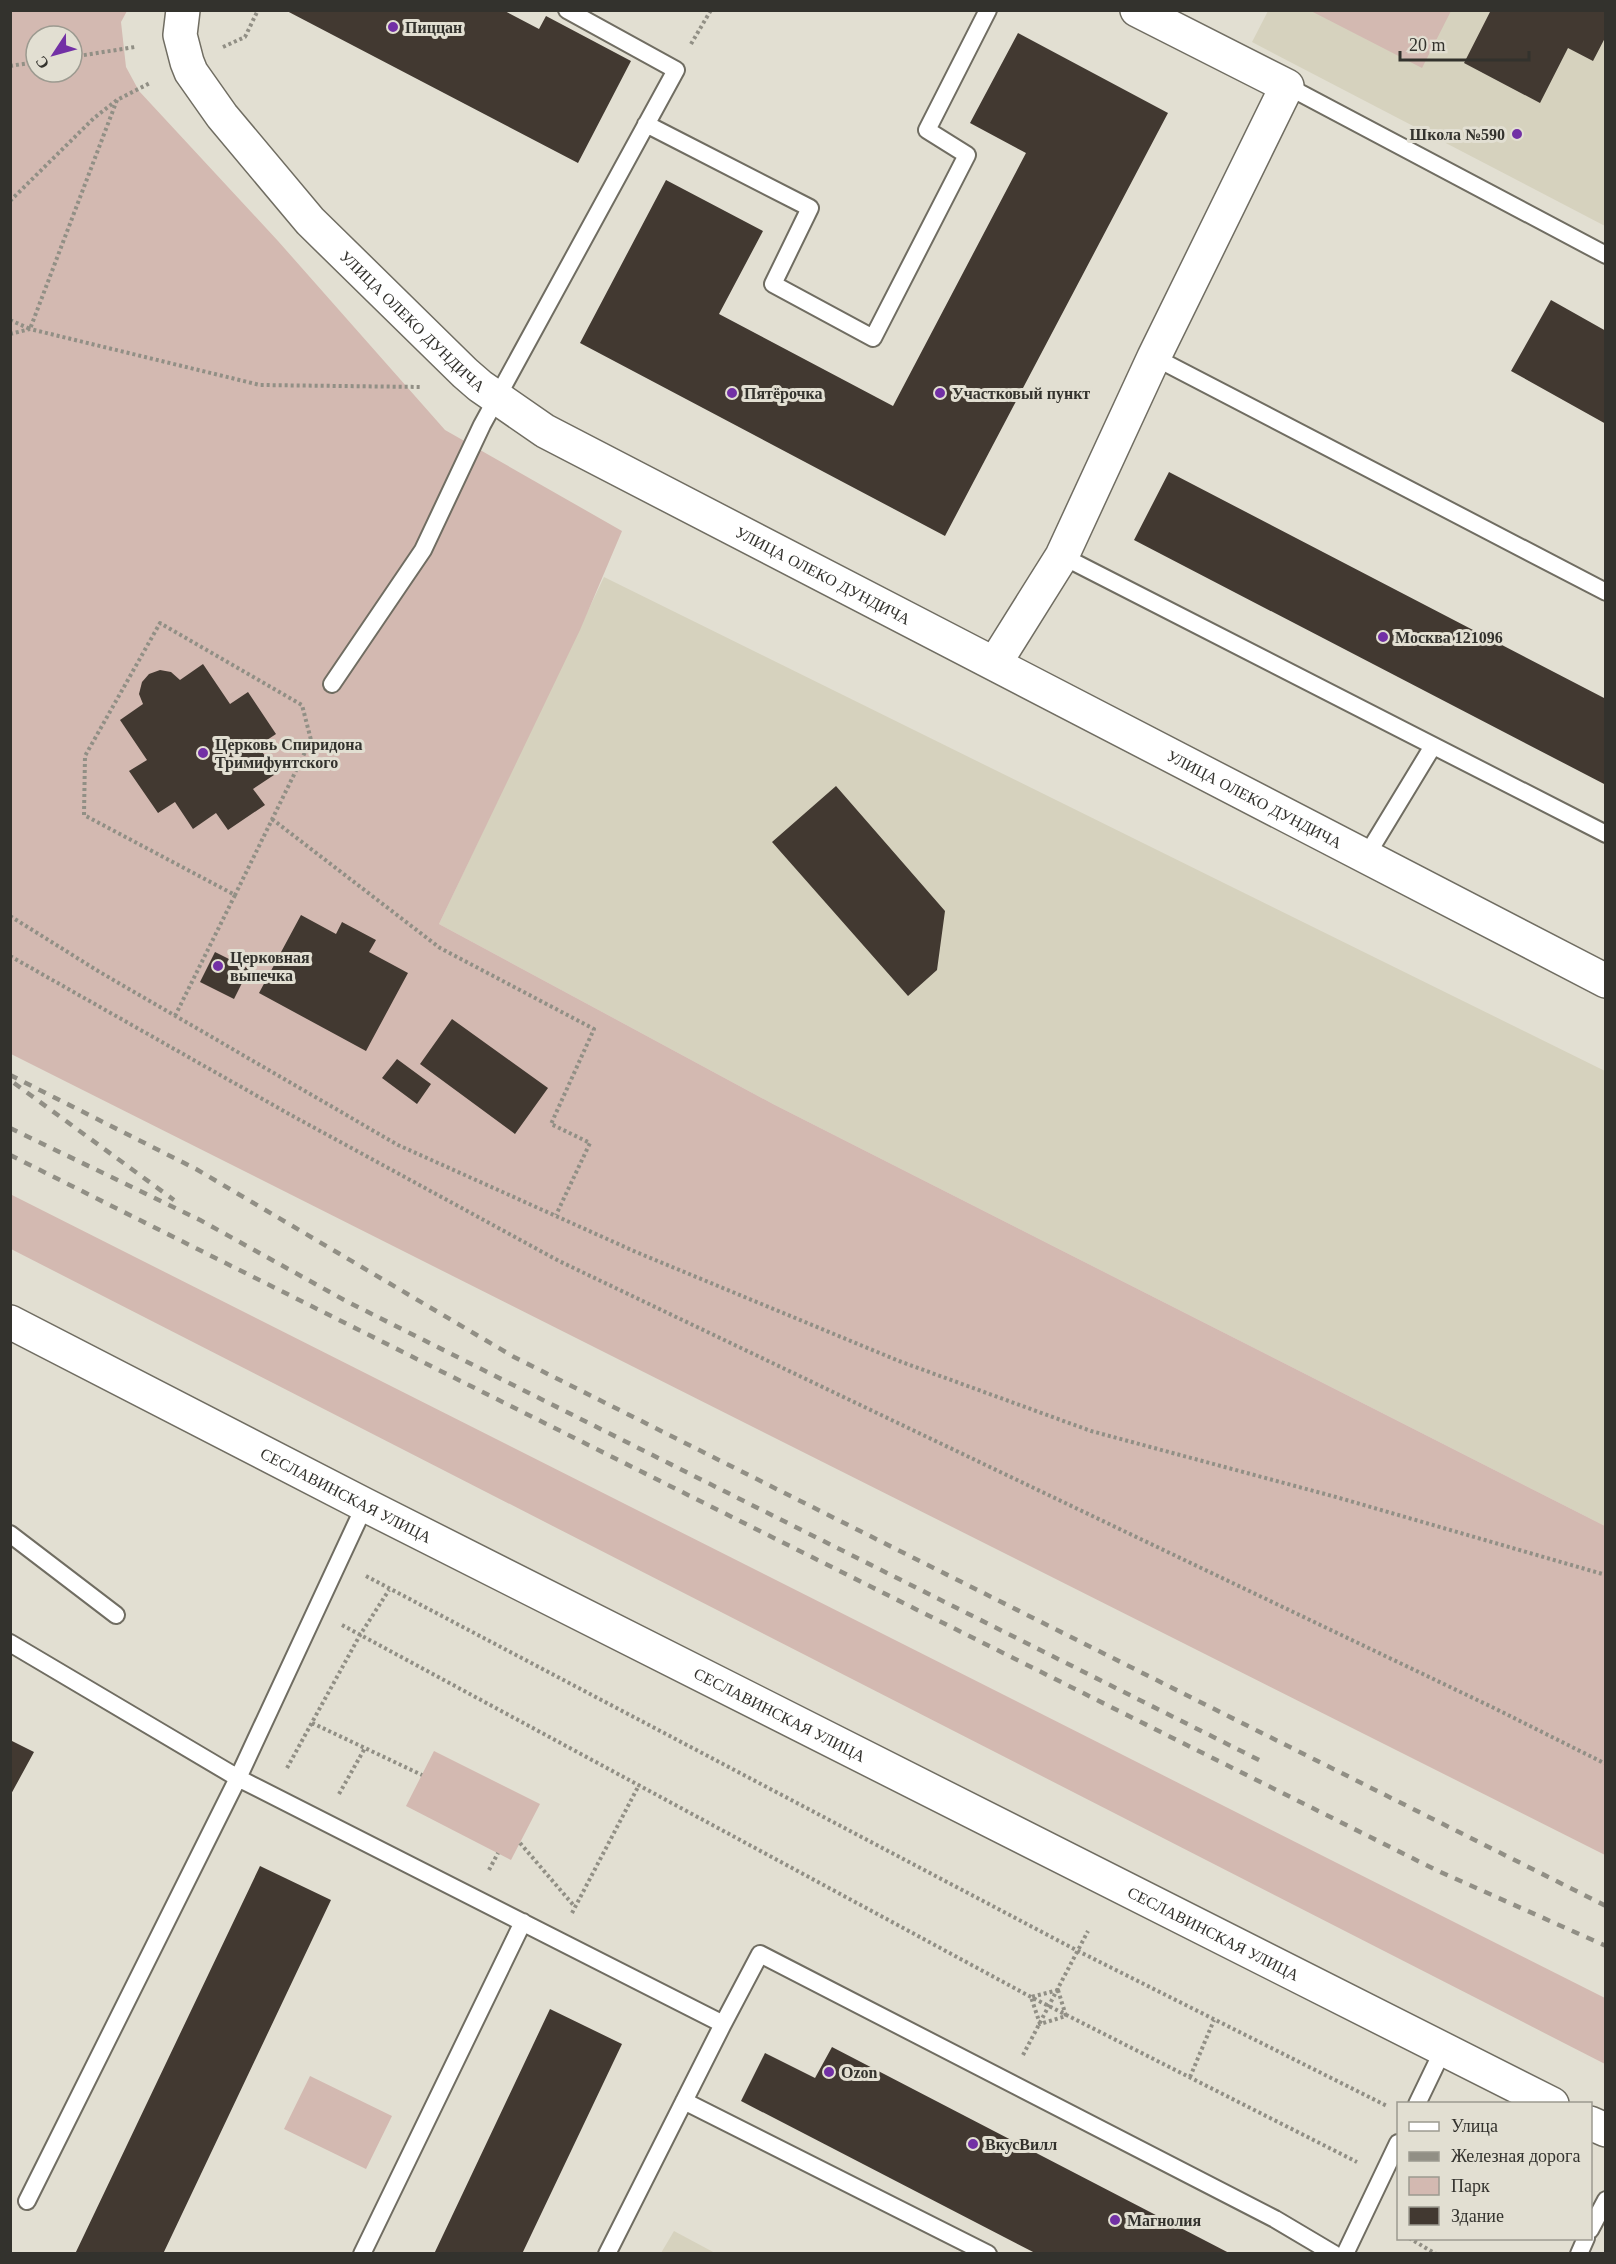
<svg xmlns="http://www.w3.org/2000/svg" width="1616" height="2264" viewBox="0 0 1616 2264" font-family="'Times New Roman',serif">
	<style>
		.built { fill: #d6d2be }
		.green { fill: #d3b9b1; fill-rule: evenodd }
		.building { fill: #423931 }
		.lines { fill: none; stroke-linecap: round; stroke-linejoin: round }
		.service-casing { stroke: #706d62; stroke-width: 20 }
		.minor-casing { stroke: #706d62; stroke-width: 36 }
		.tertiary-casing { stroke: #706d62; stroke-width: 36 }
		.path { stroke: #918f85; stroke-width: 4; stroke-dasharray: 3 3; stroke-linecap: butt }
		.service { stroke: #fff; stroke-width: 16 }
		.minor { stroke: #fff; stroke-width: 33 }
		.tertiary { stroke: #fff; stroke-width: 33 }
		.rail { stroke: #918f85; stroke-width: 4.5; stroke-dasharray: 8 8; stroke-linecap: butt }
		.poi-dot { fill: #7230a5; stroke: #e2dfd2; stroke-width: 2 }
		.labels { text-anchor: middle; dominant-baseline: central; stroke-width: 6; stroke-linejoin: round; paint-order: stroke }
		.poi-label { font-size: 16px; font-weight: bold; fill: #33322d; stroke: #e2dfd2; text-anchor: start }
		.street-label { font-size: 16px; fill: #33322d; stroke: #e2dfd2 }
	</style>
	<rect width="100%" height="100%" fill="#e2dfd2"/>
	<path class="built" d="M 1268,11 L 1605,11 L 1605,226 L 1252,42 Z
		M 604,577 L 1605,1071 L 1605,1526 L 773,1104 L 439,924 Z
		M 674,2231 L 715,2253 L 661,2253 Z"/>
	<path class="green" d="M 10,11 L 127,11 L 121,22 L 126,67 L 139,91 L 278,241 L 445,430 L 622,531 L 580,630 L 439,924 L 773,1104 L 1605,1526 L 1605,1855 L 11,1054 ZM 36,36 L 72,36 L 72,72 L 36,72 Z
		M 1311,11 L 1451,11 L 1422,68 Z
		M 10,1194 L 1605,1998 L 1605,2064 L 11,1249 Z
		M 434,1751 L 540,1804 L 511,1860 L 406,1806 Z
		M 310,2076 L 392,2116 L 366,2169 L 284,2129 Z"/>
	<path class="building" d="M 285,10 L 503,10 L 539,29 L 546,16 L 631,61 L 578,163 Z
		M 1491,10 L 1606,10 L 1606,36 L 1593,61 L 1568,48 L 1540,103 L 1464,63 Z
		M 1018,33 L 1168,113 L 945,536 L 580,343 L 666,180 L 763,231 L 719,314 L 893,406 L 1026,153 L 970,123 Z
		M 1551,300 L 1606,331 L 1606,424 L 1511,371 Z
		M 1169,472 L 1606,699 L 1606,785 L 1134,540 Z
		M 203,664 L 230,704 L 248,692 L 276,734 L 258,746 L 277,773 L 253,789 L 265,805 L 228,830 L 216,813 L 193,829 L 175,802 L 158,813 L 129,771 L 147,760 L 120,720 L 143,704 L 139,694 L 142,682 L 149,674 L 160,670 L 171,672 L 180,680 Z
		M 836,786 L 945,911 L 937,970 L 908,996 L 772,842 Z
		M 301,915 L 336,934 L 342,922 L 376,940 L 369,952 L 408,973 L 366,1051 L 259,993 Z
		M 215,952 L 249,969 L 234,999 L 200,982 Z
		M 452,1019 L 548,1088 L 515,1134 L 420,1064 Z
		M 397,1059 L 431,1084 L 417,1104 L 382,1078 Z
		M 10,1740 L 34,1752 L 10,1796 Z
		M 260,1866 L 331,1900 L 163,2254 L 75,2254 Z
		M 550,2009 L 622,2044 L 522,2254 L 434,2254 Z
		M 832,2047 L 1231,2254 L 1037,2254 L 741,2101 L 765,2053 L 815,2078 Z"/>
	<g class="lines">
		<g class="service-casing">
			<path id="service" d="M 1287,86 L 1606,255
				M 646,124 L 810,208 L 773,284 L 873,338 L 967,155 L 927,130 L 988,10
				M 1154,357 L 1606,592
				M 1062,556 L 1606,834
				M 332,684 L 423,550 L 482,425 L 676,70 L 567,10
				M 1365,858 L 1433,746
				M 10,1534 L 116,1615
				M 10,1643 L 238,1778 L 365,1505
				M 684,2101 L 988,2254
				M 1417,2104 L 1443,2050
				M 27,2201 L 238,1778 L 723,2024 L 760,1954 L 1275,2219 L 1334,2254
				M 1590,2230 L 1606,2200
				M 362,2254 L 523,1922
				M 607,2254 L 723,2024
				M 1345,2254 L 1398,2143
				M 1579,2254 L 1586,2238"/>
		</g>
		<g class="minor-casing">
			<g id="minor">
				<path d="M 995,663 L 1062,556 L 1154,357 L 1287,86 L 1137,10"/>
				<path id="s1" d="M 10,1322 L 365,1505 L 1552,2104"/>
				<path d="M 1590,2123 L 1606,2130"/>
			</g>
		</g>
		<g class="tertiary-casing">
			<g id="tertiary">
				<path id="s2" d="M 183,10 L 180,35 L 187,62 L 191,72 L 222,116 L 310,221 L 465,373 L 480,386 L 545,431 L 1606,981"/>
			</g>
		</g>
		<path class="path" d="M 691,44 L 711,10
			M 223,47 L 245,37 L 258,10
			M 72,57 L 135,47
			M 10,66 L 36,62
			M 10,201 L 94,118 L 117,100 L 150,83
			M 10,320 L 30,329 L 117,100
			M 10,334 L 30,329 L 260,385 L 422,387
			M 272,819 L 440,948 L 594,1029 L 551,1124 L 590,1143 L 556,1215
			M 10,916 L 98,971 L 398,1145 L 636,1252 L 899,1361 L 1091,1431 L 1336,1497 L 1606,1575
			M 10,956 L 289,1114 L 559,1261 L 1494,1708 L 1606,1764
			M 175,1016 L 235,895 L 84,815 L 85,756 L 160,623 L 302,705 L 311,740 L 235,895
			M 366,1576 L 1078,1951 L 1387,2106
			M 342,1625 L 1031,1997 L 1357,2162
			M 312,1723 L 422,1775
			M 287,1768 L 360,1635 L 389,1590
			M 339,1794 L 365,1748
			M 520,1843 L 575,1907
			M 489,1870 L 498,1853
			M 572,1913 L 639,1785
			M 1058,1990 L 1066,2016 L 1040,2024 L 1031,1997 Z
			M 1023,2055 L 1088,1931
			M 1190,2077 L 1214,2020
			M 1409,2238 L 1436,2254"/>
		<use href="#service" class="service"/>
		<use href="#minor" class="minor"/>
		<use href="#tertiary" class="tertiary"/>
		<path class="rail" d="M 10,1075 L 196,1169 L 514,1357 L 1606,1906
			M 14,1083 L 174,1200
			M 10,1128 L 200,1220 L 346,1301 L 1261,1761
			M 10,1155 L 1436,1870 L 1606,1946"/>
	</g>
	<g class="poi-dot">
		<circle cx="393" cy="27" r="6"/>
		<circle cx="1517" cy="134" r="6"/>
		<circle cx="732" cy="393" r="6"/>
		<circle cx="940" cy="393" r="6"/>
		<circle cx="1383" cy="637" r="6"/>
		<circle cx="203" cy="753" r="6"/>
		<circle cx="218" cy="966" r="6"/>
		<circle cx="829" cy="2072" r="6"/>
		<circle cx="973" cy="2144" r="6"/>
		<circle cx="1115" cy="2220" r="6"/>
	</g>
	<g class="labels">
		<g class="poi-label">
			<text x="405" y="27">Пиццан</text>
			<text x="1505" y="134" text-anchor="end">Школа №590</text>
			<text x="744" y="393">Пятёрочка</text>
			<text x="952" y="393">Участковый пункт</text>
			<text x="1395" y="637">Москва 121096</text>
			<text x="215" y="744">Церковь Спиридона<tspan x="215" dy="18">Тримифунтского</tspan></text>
			<text x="230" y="957">Церковная<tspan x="230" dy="18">выпечка</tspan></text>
			<text x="841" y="2072">Ozon</text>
			<text x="985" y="2144">ВкусВилл</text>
			<text x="1127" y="2220">Магнолия</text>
		</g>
		<g class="street-label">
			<text stroke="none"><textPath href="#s2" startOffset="398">УЛИЦА ОЛЕКО ДУНДИЧА</textPath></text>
			<text stroke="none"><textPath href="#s2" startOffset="884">УЛИЦА ОЛЕКО ДУНДИЧА</textPath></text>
			<text stroke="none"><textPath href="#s2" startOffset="1370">УЛИЦА ОЛЕКО ДУНДИЧА</textPath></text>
			<text stroke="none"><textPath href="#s1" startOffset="378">СЕСЛАВИНСКАЯ УЛИЦА</textPath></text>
			<text stroke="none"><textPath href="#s1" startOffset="864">СЕСЛАВИНСКАЯ УЛИЦА</textPath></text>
			<text stroke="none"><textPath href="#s1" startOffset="1350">СЕСЛАВИНСКАЯ УЛИЦА</textPath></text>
		</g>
	</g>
	<rect width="1616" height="2264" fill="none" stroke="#33322d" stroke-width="24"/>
	<rect x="1397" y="2102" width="195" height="138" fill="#e2dfd2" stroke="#9c9a90" stroke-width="1.5"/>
	<rect x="1409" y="2122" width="30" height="9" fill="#ffffff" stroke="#9c9a90" stroke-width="1.5"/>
	<text x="1451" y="2132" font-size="18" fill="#33322d">Улица</text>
	<rect x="1409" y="2152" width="30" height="9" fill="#918f85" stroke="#9c9a90" stroke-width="1.5"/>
	<text x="1451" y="2162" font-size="18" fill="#33322d">Железная дорога</text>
	<rect x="1409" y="2177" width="30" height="18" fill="#d3b9b1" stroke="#9c9a90" stroke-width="1.5"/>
	<text x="1451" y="2192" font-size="18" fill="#33322d">Парк</text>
	<rect x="1409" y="2207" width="30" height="18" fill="#423931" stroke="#9c9a90" stroke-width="1.5"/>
	<text x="1451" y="2222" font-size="18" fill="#33322d">Здание</text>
	<g transform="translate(54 54) rotate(234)"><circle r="28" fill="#e2dfd2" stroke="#9c9a90" stroke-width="1.5"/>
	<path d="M0-4.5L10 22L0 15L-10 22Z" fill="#7230a5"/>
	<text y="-9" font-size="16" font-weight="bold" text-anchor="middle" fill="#33322d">С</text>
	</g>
	<path d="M1400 51v9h129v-9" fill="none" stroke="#33322d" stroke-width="3"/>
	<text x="1409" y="51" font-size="18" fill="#33322d" stroke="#e2dfd2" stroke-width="4.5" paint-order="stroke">20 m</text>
</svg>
